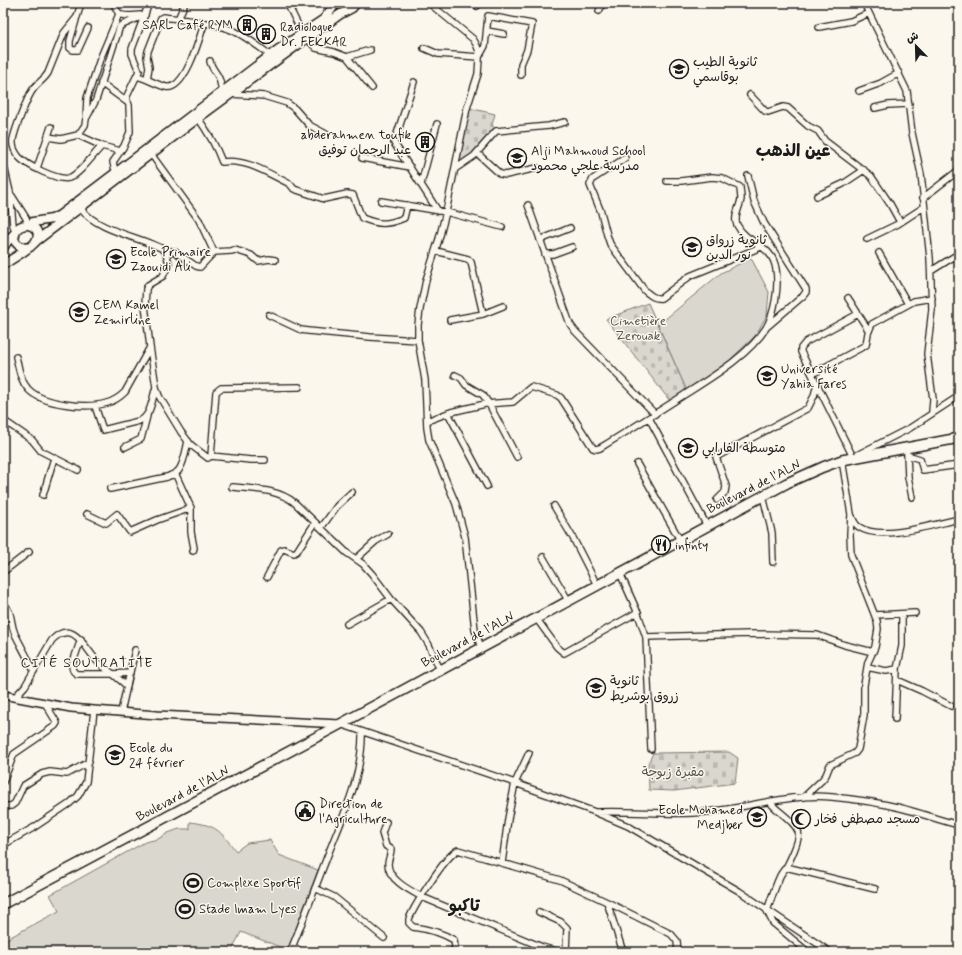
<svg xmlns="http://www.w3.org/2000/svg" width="962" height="955" viewBox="0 0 962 955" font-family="Mynerve,'Playpen Sans Arabic',sans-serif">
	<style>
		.cemetery { fill: url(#cemetery-stones); stroke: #7b7a75 }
		.pitch { fill: #dad7ce; stroke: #7b7a75 }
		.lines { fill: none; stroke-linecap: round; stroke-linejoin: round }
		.minor-casing { stroke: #1c1c1c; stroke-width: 8 }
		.tertiary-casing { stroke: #1c1c1c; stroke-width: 10 }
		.secondary-casing { stroke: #1c1c1c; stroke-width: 11 }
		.primary-casing { stroke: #1c1c1c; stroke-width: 12 }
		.minor { stroke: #fbf7ec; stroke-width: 5.5 }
		.tertiary { stroke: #fbf7ec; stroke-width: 7 }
		.secondary { stroke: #fbf7ec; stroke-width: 8 }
		.primary { stroke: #fbf7ec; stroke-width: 9 }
		.labels { text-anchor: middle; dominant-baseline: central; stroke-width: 3; stroke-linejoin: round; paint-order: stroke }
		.poi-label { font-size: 13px; fill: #1c1c1c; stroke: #fbf7ec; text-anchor: start }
		.park-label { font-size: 13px; fill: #555451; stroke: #fbf7ec }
		.street-label { font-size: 13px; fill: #1c1c1c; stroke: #fbf7ec }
		.neighbourhood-label { font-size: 14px; letter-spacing: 1px; fill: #1c1c1c; stroke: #fbf7ec }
		.district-label { font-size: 17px; font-weight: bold; fill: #1c1c1c; stroke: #fbf7ec }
	</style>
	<defs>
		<pattern id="cemetery-stones" width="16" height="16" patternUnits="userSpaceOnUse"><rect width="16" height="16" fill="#dad7ce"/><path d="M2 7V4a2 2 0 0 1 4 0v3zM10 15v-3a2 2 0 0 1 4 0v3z" fill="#bab8b0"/></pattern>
	</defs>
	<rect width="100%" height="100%" fill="#fbf7ec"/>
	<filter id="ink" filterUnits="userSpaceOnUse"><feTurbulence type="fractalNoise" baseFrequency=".025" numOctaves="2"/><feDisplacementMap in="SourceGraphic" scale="8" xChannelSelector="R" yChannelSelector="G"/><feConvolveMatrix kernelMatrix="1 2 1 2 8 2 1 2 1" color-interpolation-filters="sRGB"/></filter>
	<g filter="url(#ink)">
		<path class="cemetery" d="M 469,108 L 495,114 L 492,125 L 495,128 L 473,154 L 462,162 L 459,162 Z
			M 648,303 L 687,391 L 670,401 L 606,319 Z
			M 729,752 L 738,758 L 735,783 L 674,791 L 649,790 L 648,764 L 653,753 Z"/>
		<path class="pitch" d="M 751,258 L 769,292 L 767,315 L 755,336 L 729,361 L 687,391 L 658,325 L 721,273 Z
			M 190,822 C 217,825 220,831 236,851 L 247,843 L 270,840 L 279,855 L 318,870 L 288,950 L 241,932 L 231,952 L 3,952 L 3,941 L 59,911 L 50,895 L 145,842 L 158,839 L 168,833 L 179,829 L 190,829 Z"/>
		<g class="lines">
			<g class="minor-casing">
				<path id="minor" d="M 81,3 L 77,17 L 64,33 L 48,73 C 44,80 36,84 32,91 C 27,98 14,132 13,140 C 12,146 15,152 19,157 C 26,165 58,181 69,178 C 80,174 93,155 102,146
					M 114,3 C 118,19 126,16 140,15
					M 287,3 L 302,33 L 316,48 L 334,52 L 347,57 L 370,50
					M 429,3 L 473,39 L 476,44 L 479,51 L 479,59 L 478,74 L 467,108 L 446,212 L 439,239 L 426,280 L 420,309 L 418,325 L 418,340 L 425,380 L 427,428 L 429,440 L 456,504 L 465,537 L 475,630 L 481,648
					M 475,3 L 477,6
					M 864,3 L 907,91 L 912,133 L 921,174 L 930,258 L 932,309 L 927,354 L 933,399 L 932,412
					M 3,10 L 4,3
					M 599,11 L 603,3
					M 119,14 L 100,59 L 87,98 L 86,119 L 85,125 L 78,135 L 102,146 L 120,151
					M 178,19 L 185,3
					M 76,20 L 70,41 L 70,48 L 73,50 L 78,50 L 88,28
					M 819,27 L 851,21 L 869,13
					M 487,31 L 504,34
					M 424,48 L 438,54 L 479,57 L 485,46 L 488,16 L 532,24 L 527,50 L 521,64 L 521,75
					M 347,57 L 372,88
					M 210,61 C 211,69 219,74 220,82 C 221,85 221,88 222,91
					M 137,76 C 146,78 157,85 166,87 C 185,91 200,37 204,24
					M 147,79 L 149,67 L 147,57 L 148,51 L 161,18 L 163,17 C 185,20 213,22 234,31 C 247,37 259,47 270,55
					M 414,82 L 394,143 L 438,211
					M 101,83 L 127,102
					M 859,91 L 881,83 L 899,73
					M 230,94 L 264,96 L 287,103 L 295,109 L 309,125 L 326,134
					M 750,95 L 765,111 L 768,112 L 783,107 L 788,108 L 808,126 L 818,131 L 825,141 L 871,176 L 890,204 L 900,222
					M 875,108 L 888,105 L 909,104
					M 87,117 L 96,100 L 120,26 L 145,15
					M 198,118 C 208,132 216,146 222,162 C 246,158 269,174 290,184 L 294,189 L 324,199 L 347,194 L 353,195 L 362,218 C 379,225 387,225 404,218 L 407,205
					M 48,137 L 61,139 L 78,135
					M 477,153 L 500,174 L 506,175 L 537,168
					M 151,154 L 199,220 L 214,252
					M 362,158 L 410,167
					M 625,158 L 593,179 L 590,185 L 601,212 L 607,235 L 610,244 L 645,291 C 650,295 654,299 661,298 L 690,276 L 761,247
					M 3,162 L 10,192 L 13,225 L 15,232
					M 37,168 L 51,127
					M 455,169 L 474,156 L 496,131 L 549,126 L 565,122
					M 116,171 L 114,167 L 113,162 L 124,146 L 130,132 L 129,105 L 126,98 L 139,71 L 132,54 L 132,49 L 149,3
					M 748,176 L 754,201 L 764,223 L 806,289 L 806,292 L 803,296 L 768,326
					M 421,184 L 437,124
					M 12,196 L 26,218 L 28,225
					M 817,196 L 843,184 L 864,170
					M 923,198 L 959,170
					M 381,201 L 446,212 L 502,227
					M 528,205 L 570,324 L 575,331 L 655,414
					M 867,239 L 898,224 L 924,207
					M 540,240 L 570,228
					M 165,250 L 175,252 L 196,266 L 200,267 L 214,252 L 231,251 L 235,250 L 251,255 L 258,261 L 269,259 L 275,260
					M 436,251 L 468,259 L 471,262 L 483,314
					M 879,253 L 908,304
					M 545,254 L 553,254 L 572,247
					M 931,271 L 955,256
					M 848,298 L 869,331
					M 858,314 L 806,342 L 801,348 L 801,352 L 853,457 L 910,428 L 959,396
					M 269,315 L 301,330 L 308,331 L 370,337 L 418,340
					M 450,320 L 483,314 L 503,306
					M 150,347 L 156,387 L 159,396 L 181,432 L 191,445 L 208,458 L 211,456 L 216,392 L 221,388 L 299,387
					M 16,357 C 19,368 20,380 28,389 C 43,405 87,409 107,403 C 114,401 120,397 125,392 L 150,347 L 145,305 L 146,289 L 148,285 L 163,276 L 169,263 L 165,250 C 139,236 99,232 80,208
					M 812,374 L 866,345 L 868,333 L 872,324 L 914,301 L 932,298
					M 455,375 L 461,378 L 466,385 L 483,395 L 489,404 L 517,457
					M 95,406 L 103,430 L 139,421 C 151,417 152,399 156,387
					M 448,413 L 487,486
					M 649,418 L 707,526
					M 3,420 L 32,440 L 41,451 L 78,470
					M 427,421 L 451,412 L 485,404 L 513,402 L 531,387 L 557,395 L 561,398 L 593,448 L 596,449 L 600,448 C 628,431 656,413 684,395 C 712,377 748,356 766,328 C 775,313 779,286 776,269 C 772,243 747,245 737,225 C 733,217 740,207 741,199 C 741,195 740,191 740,187 L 722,178 L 712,177 L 681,181 L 667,181
					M 125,447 L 141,439 L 147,416
					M 907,454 L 908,477 L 912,497
					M 907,455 L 920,459 L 923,470 L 959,465
					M 211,456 L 251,460 L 265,460
					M 842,460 L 851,514 C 853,519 854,524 859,527 C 881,542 935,524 959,519
					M 637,464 L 680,540
					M 175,473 L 191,508 L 191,532 L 194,548 L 193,551
					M 232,487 C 254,489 278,489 295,503 L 347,553 L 363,564 L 372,574 L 391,599 L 421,632 L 429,645 L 440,670
					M 110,489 L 167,477 C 171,475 176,474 179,470 C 184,463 186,450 188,441
					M 43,495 L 54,458
					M 763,496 L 772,533 L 773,562
					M 717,500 L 725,492 L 726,486 L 716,457 L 808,408 L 814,396 L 817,384
					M 554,506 L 573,538 L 597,585
					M 87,514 L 106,523 L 117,514 L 130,532 L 157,520 L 191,508
					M 321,528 L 337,506 L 352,492
					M 543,557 L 568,600
					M 356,559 L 376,541 L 388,534
					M 3,572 L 29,552
					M 620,573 L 637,611 L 646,637 L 651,749
					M 267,577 L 281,550 L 284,549 L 294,553 L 297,551 L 315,523
					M 3,602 C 14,615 9,620 15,634 C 21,646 28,658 34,671
					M 875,615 L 915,613
					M 536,618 L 557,647 L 564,653 L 638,612
					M 347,624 L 391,599
					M 646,637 L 750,634 L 817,635 L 845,645 L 873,652
					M 81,639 L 72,665 C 72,670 73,672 77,674 L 113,674
					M 867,667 L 886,671 L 897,669
					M 897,680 L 922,691 L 951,706
					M 127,686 L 113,674 L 130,673
					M 15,697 L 25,686 L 52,640 C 74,618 85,649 98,662 C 102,666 108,670 113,674
					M 121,712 L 135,650
					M 895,719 L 897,669 L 902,646 L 902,614
					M 340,724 L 515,783 L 595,812 L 628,826 L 739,891 L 830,952
					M 3,782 L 14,754 L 55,726 L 57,723 L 45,703
					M 804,797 L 822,780 L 826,775 L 830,765 L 855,753 L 858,749 L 864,715 L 864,685 L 868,662 L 875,647 L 878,629 L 877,621 L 851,555 L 850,535 L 851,514
					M 770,802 C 777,812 792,818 798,831 C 801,838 791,858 787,866 C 785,869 782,872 780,876 C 775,887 771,899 767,911 L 773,923 L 808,952
					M 3,806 L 11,806 L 15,803 L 23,786 L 42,774 L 50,772 L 67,774 L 89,762
					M 597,812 C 633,810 670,816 706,812 C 748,808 790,793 832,797 C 853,799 881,803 901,808 C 920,813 939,820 959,825
					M 386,822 L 382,833 L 386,846 L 391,849 C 391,855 388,859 388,864 C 388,880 411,891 422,897 L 542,947 L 560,952
					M 3,845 L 33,828 L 69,804 L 78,796 L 86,782 L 94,710
					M 502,863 L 508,819 L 515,783 L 529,753
					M 786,867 L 875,889
					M 315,888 L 334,897 L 384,938
					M 607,902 L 623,952
					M 539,912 L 561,922 L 567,928 L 566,952
					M 293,946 L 301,952
					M 290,952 C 304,919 316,885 329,852 C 344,814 363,774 362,732
					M 453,952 L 455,947 L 454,940 C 441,932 428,929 413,927 L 409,923 L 409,919 C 415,905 445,856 458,850 L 560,880 L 607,902 L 671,934 L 677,941 L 678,952"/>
			</g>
			<g class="tertiary-casing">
				<path id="tertiary" d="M 3,695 L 71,708 L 94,710 L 157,715 L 340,724"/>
			</g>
			<g class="secondary-casing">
				<path id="secondary" d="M 29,225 L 33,222 L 52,219 L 60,215 L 279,49 L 324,19 L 336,3
					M 36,241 L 198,118 L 307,38 L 339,15 L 352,8 L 356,3
					M 3,248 L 9,239 L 15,233
					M 3,265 C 10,260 33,247 36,241 C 43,228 26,219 16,230 L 14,239 C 17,246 23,249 30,247"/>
			</g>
			<g class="primary-casing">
				<path id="primary" d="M 3,904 L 322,734 L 787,483 L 823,467 L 842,460 L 959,438"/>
			</g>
			<use href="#minor" class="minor"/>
			<use href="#tertiary" class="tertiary"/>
			<use href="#secondary" class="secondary"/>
			<use href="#primary" class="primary"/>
		</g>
	</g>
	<defs>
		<g id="building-ring" transform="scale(1)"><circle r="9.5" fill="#fbf7ec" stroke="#1c1c1c" stroke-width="1.5"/><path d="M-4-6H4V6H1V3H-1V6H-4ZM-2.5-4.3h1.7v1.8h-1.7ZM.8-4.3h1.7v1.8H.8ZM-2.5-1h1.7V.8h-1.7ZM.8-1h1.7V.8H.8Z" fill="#1c1c1c"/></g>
		<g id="school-ring" transform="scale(1)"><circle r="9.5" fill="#fbf7ec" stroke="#1c1c1c" stroke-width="1.5"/><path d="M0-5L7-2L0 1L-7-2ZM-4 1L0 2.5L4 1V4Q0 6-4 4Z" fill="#1c1c1c"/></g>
		<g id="university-ring" transform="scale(1)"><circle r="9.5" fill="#fbf7ec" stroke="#1c1c1c" stroke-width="1.5"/><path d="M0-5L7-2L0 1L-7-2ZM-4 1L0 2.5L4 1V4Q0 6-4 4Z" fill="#1c1c1c"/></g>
		<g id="restaurant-ring" transform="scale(1)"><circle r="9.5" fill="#fbf7ec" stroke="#1c1c1c" stroke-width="1.5"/><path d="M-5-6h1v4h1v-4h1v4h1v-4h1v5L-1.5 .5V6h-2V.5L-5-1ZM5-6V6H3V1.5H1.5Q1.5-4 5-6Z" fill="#1c1c1c"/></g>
		<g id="civic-ring" transform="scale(1)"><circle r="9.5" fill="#fbf7ec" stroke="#1c1c1c" stroke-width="1.5"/><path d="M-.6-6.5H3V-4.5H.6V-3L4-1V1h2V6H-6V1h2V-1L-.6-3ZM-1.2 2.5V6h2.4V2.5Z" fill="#1c1c1c"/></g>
		<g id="mosque-ring" transform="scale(1)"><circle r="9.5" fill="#fbf7ec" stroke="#1c1c1c" stroke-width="1.5"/><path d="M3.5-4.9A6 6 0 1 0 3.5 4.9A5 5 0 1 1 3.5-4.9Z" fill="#1c1c1c"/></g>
		<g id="stadium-ring" transform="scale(1)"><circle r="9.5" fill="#fbf7ec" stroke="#1c1c1c" stroke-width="1.5"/><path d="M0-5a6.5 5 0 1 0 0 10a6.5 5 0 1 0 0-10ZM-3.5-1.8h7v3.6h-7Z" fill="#1c1c1c"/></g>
	</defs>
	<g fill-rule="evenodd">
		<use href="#building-ring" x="247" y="25"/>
		<use href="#building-ring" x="266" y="34"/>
		<use href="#school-ring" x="679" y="69"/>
		<use href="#building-ring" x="425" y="142"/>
		<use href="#school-ring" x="517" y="158"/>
		<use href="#school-ring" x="692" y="247"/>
		<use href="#school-ring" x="116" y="259"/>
		<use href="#school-ring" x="79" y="312"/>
		<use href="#university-ring" x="767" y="376"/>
		<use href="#school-ring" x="688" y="448"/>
		<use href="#restaurant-ring" x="661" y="545"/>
		<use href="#school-ring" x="596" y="688"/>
		<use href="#school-ring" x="115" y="755"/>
		<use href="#civic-ring" x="305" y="811"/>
		<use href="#school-ring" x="757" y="817"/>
		<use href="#mosque-ring" x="801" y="819"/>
		<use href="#stadium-ring" x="193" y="883"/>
		<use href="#stadium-ring" x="185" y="909"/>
	</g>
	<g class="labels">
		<g class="poi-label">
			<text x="233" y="25" text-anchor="end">SARL Café RYM</text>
			<text x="280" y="27">Radiologue<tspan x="280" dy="15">Dr. FEKKAR</tspan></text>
			<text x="693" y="62">ثانوية الطيب<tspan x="693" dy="15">بوقاسمي</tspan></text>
			<text x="411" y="135" text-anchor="end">abderahmen toufik<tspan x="411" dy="15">عبد الرحمان توفيق</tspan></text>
			<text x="531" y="151">Alji Mahmoud School<tspan x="531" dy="15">مدرسة علجي محمود</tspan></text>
			<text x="706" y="240">ثانوية زرواق<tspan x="706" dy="15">نور الدين</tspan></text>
			<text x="130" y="252">Ecole Primaire<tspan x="130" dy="15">Zaouidi Ali</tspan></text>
			<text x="93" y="305">CEM Kamel<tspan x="93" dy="15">Zemirline</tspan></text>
			<text x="781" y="369">Université<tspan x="781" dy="15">Yahia Fares</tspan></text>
			<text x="702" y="448">متوسطة الفارابي</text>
			<text x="675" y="545">infinty</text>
			<text x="610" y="681">ثانوية<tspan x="610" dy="15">زروق بوشريط</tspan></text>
			<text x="129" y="748">Ecole du<tspan x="129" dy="15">24 février</tspan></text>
			<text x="319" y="804">Direction de<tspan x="319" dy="15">l'Agriculture</tspan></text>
			<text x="743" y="810" text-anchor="end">Ecole Mohamed<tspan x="743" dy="15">Medjber</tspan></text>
			<text x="815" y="819">مسجد مصطفى فخار</text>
			<text x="207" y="883">Complexe Sportif</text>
			<text x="199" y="909">Stade Imam Lyes</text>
		</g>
		<g class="park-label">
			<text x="638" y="321">Cimetière<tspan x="638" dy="15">Zerouak</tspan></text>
			<text x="673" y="772">مقبرة زبوجة</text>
		</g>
		<g class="street-label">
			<text transform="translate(754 487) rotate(-27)">Boulevard de l'ALN</text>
			<text transform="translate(468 640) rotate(-28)">Boulevard de l'ALN</text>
			<text transform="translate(183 794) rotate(-28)">Boulevard de l'ALN</text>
		</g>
		<g class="neighbourhood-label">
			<text x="87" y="663">CITÉ SOUTRATITE</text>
		</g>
		<g class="district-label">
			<text x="793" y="151">عين الذهب</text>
			<text x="464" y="906">تاكبو</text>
		</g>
	</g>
	<rect width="962" height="955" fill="none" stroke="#fbf7ec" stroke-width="16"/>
	<rect x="8" y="8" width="946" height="939" fill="none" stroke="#1c1c1c" stroke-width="1.5" filter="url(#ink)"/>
	<g transform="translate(916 46) rotate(337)" stroke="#fbf7ec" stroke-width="3" paint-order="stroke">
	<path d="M0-3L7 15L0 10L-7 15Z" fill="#1c1c1c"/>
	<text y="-6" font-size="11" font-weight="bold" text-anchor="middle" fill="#1c1c1c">ش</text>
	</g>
</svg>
